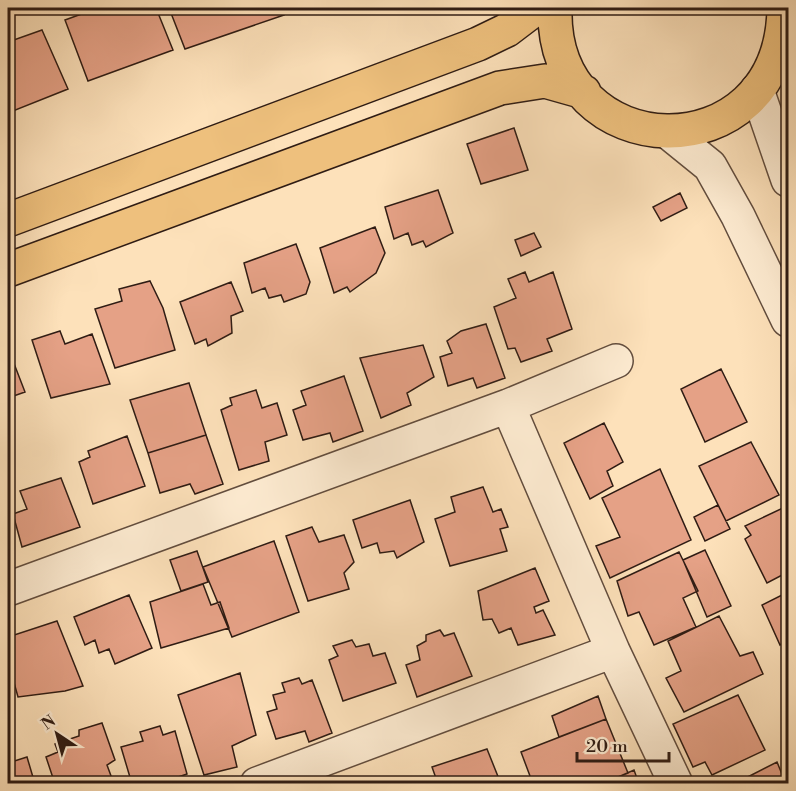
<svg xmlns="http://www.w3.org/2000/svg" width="796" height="791" viewBox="0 0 796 791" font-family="'Libre Bodoni',serif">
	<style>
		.building { fill: #e5a186; stroke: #2f1c14; stroke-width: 1.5 }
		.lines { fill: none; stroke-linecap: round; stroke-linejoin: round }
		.minor-casing { stroke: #624d3e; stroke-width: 36 }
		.major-casing { stroke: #2f1c14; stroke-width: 36 }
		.minor { stroke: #feecd2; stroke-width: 33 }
		.major { stroke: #eec07d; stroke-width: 33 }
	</style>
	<rect width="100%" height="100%" fill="#fde1ba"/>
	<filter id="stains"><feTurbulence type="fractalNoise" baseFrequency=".00333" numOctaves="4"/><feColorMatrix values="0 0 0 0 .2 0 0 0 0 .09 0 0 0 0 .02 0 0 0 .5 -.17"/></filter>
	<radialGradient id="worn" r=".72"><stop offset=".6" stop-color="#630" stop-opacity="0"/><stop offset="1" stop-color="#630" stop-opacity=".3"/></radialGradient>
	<path class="building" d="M 98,8 L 156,8 L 173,50 L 88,81 L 65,20 Z
		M 169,8 L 281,8 L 284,15 L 185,49 Z
		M 42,30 L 68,89 L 8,113 L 8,42 Z
		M 514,128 L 528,170 L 481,184 L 467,144 Z
		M 438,190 L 453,233 L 426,247 L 423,241 L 412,245 L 408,233 L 394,239 L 385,207 Z
		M 680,193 L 687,208 L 661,221 L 653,207 Z
		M 375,227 L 385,253 L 376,273 L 350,292 L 347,287 L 334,293 L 320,248 Z
		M 534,233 L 541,247 L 521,256 L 515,240 Z
		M 296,244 L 310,282 L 306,294 L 284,302 L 281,295 L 269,298 L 265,288 L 252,293 L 244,263 Z
		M 525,272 L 529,282 L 553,272 L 572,329 L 547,339 L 552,351 L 521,362 L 515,348 L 508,349 L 494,307 L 516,298 L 508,279 Z
		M 150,281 L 163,308 L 175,350 L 115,368 L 95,309 L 122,301 L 119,289 Z
		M 231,282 L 243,311 L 231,316 L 232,333 L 208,346 L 206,339 L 195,344 L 180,302 Z
		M 486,324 L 505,378 L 477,388 L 473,378 L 448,386 L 440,357 L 452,353 L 447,341 L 461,331 Z
		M 60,331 L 65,344 L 92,334 L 110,384 L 51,398 L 32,340 Z
		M 423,345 L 434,377 L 407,393 L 411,405 L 381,418 L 360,358 Z
		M 8,348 L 25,392 L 8,398 Z
		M 721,369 L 747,422 L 705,442 L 681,389 Z
		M 344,376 L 363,431 L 333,442 L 330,433 L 303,440 L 293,410 L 306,405 L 301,391 Z
		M 189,383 L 206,435 L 148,453 L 130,400 Z
		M 256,390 L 262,408 L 277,403 L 287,435 L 265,442 L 269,461 L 239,470 L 221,410 L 232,405 L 230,398 Z
		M 604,423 L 623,462 L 607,471 L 613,486 L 590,499 L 564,443 Z
		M 206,435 L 223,484 L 195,494 L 190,484 L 160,493 L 148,453 Z
		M 127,436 L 145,486 L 93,504 L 79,462 L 90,457 L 88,451 Z
		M 751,442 L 779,495 L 726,521 L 699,466 Z
		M 660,469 L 691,540 L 610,578 L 596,546 L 620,537 L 602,498 Z
		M 61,478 L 80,527 L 22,547 L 13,514 L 27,509 L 20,491 Z
		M 483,487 L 493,512 L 501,509 L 508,527 L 500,529 L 507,551 L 450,566 L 435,519 L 455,512 L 451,497 Z
		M 410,500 L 424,542 L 397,558 L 394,551 L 380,553 L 377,543 L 362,548 L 353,520 Z
		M 718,505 L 730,529 L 705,541 L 694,517 Z
		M 785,507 L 788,513 L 788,572 L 767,583 L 745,539 L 751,535 L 745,526 Z
		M 312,527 L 319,542 L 344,535 L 354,562 L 344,573 L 349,589 L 308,601 L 286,536 Z
		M 274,541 L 299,612 L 232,637 L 203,567 Z
		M 705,550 L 731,606 L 707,617 L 683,560 Z
		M 197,551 L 208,582 L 181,591 L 170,560 Z
		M 679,552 L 698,591 L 683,598 L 696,627 L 654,645 L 639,612 L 628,616 L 617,581 Z
		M 535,568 L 549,601 L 534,607 L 536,613 L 543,610 L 555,635 L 518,645 L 511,628 L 499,633 L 492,619 L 483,620 L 478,591 Z
		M 203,584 L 211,605 L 220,602 L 229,628 L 161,648 L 150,602 Z
		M 788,592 L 788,648 L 785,641 L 780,645 L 762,605 Z
		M 129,595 L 152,648 L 115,664 L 109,649 L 99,653 L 95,640 L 85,645 L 74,617 Z
		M 719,616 L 740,656 L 753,652 L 763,674 L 684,712 L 666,678 L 681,671 L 668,641 Z
		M 57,621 L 83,686 L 65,691 L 18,697 L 8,661 L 8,637 Z
		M 440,630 L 444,636 L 454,633 L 472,676 L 417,697 L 406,665 L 420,660 L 417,646 L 426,641 L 426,635 Z
		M 352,640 L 356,647 L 369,644 L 373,656 L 385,653 L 396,683 L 343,701 L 329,660 L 338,656 L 333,646 Z
		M 240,673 L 256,735 L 232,746 L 237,767 L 204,775 L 178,695 Z
		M 299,678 L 302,684 L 312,680 L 332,733 L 309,742 L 305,731 L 276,739 L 267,712 L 277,709 L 273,695 L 285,692 L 282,683 Z
		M 738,695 L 765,750 L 712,775 L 705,762 L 693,767 L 673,724 Z
		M 598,696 L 606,719 L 559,737 L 552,716 Z
		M 606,719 L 628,773 L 600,784 L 533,784 L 521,752 Z
		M 102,723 L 115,760 L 107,765 L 114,784 L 55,784 L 46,757 L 58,752 L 55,744 L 79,736 L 79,730 Z
		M 160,726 L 163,735 L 175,731 L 187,774 L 158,784 L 132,784 L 121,747 L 143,741 L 140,732 Z
		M 487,749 L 501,784 L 438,784 L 432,767 Z
		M 27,757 L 35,784 L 8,784 L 8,763 Z
		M 777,762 L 786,784 L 734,784 Z
		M 634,770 L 639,784 L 613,784 L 611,780 Z"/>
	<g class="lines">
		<g class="minor-casing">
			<path id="minor" d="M 757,90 L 788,180
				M 668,132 L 710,166 L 738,216 L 788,320
				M 508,406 L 613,651 L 676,784
				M 8,589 L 508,406 L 616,361
				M 257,784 L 613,651"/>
		</g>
		<g class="major-casing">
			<path id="major" d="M 555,8 C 550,168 782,176 784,8
				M 8,220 L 478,44 L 507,30 L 536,8
				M 8,270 L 500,88 L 545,81 L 584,92"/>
		</g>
		<use href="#minor" class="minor"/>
		<use href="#major" class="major"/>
	</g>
	<rect width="796" height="791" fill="none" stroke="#fde1ba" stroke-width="30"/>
	<rect x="9" y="9" width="778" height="773" fill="none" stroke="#2f1c14" stroke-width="3"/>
	<rect x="15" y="15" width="766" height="761" fill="none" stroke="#2f1c14" stroke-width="1.5"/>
	<g transform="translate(57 734) rotate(324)" stroke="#feecd2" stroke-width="4.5" paint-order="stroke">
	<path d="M0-4.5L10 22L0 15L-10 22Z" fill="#2f1c14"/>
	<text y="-9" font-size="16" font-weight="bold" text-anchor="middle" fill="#2f1c14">N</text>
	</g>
	<path d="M577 752v9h92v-9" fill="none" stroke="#2f1c14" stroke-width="3"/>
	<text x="586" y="752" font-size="18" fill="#2f1c14" stroke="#feecd2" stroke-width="4.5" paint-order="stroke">20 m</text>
	<rect width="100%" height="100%" filter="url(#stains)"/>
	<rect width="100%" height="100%" fill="url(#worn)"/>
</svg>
